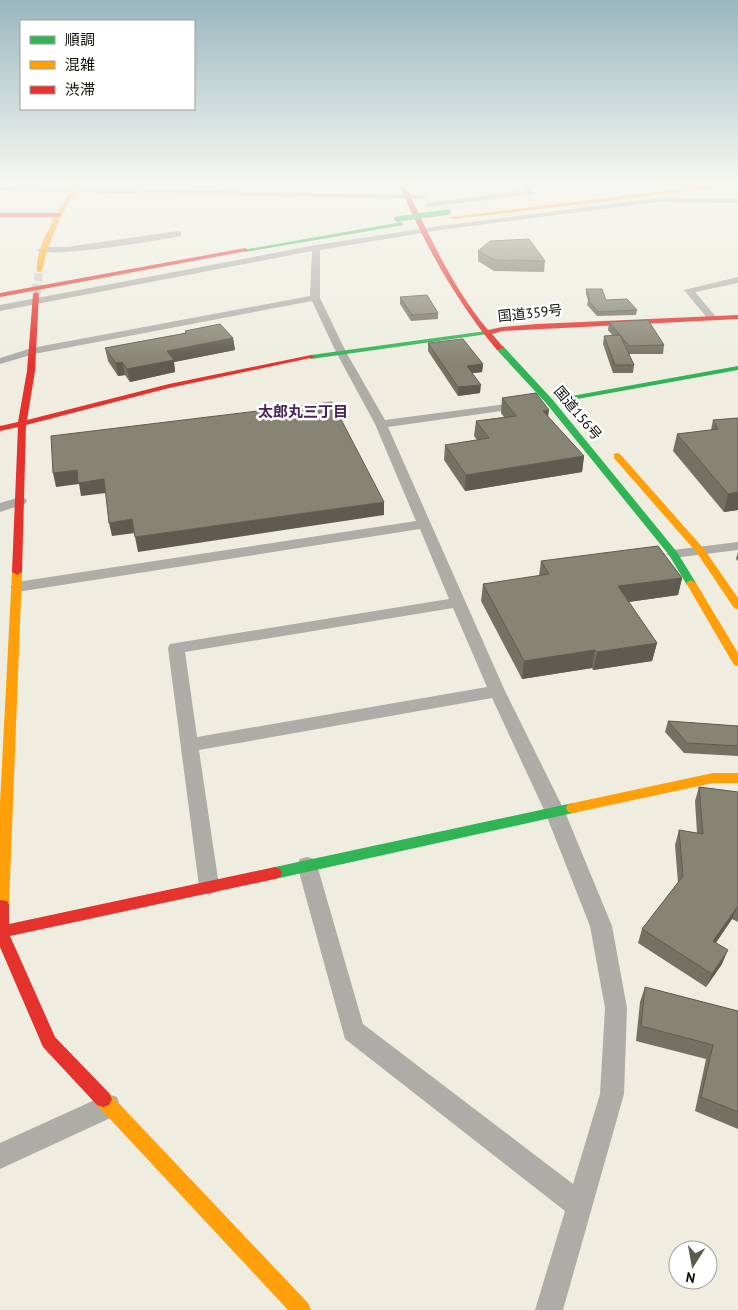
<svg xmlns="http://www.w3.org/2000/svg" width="738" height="1310" viewBox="0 0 738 1310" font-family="'PT Sans','Noto Sans JP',sans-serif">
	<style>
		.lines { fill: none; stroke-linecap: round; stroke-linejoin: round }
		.street-tunnel-far1 { stroke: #cccbbf; stroke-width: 8; stroke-dasharray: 8 4.5; stroke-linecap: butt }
		.street-tunnel { stroke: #cccbbf; stroke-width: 10; stroke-dasharray: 10 5; stroke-linecap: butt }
		.street { fill: #adaca7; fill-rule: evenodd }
		.fast { fill: #30b455; fill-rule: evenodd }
		.slow { fill: #ff9f0a; fill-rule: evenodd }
		.jam { fill: #e5322d; fill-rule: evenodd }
		.fast-bridge { stroke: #30b455; stroke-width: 5.5 }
		.wall { fill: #737262 }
		.shaded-wall { fill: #5e5c50 }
		.building { fill: #868472; stroke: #5e5c50 }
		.labels { text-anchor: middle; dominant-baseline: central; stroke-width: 5; stroke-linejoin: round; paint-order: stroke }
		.far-street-label { font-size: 14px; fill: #0d0c05; stroke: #fff }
		.far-neighbourhood-label { font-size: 15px; font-weight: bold; fill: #4a255b; stroke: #fff }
	</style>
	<rect width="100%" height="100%" fill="#eeede0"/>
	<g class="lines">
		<path class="street-tunnel-far1" d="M 38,281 L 39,271"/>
		<path class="street-tunnel" d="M 36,294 L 38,279"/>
		<path class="street" d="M 519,181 L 527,181 L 534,194 L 428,207 L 424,205 L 428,203 L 526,190 Z
			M 0,187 L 423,195 L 427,197 L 423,199 L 0,191 Z
			M 658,198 L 738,199 L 738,203 L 658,202 L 440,230 L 320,250 L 320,298 L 346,352 L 385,420 L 522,402 L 528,405 L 522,408 L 388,427 L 505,691 L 565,812 L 612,926 L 627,1008 L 624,1094 L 563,1310 L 535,1310 L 565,1211 L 345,1039 L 297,865 L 300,859 L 307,857 L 314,859 L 317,865 L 363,1024 L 573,1184 L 600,1094 L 605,1008 L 590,926 L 545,812 L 492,698 L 199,750 L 219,886 L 216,892 L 209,895 L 202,892 L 199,886 L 168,648 L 170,644 L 176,643 L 449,599 L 420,529 L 17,592 L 10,587 L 17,582 L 416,521 L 375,424 L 336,352 L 312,301 L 34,354 L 0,364 L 0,358 L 32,348 L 310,296 L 312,251 L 0,311 L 0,305 L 316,245 L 440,226 ZM 453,608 L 487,687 L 197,737 L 185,652 Z
			M 178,231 L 181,232 L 181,236 C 161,240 49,259 38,250 L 42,247 L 66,247 Z
			M 738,277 L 738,283 L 695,292 L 716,317 L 711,320 L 708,319 L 684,290 Z
			M 20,497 L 25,498 L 27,501 L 25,504 L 0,512 L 0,503 Z
			M 738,542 L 738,550 L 673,558 L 666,554 L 673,550 Z
			M 108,1094 L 117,1097 L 120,1106 L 117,1115 L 0,1169 L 0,1143 Z"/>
		<path class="fast" d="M 402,222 L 404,225 L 245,252 L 242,250 Z
			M 486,331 L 488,332 L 488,334 L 311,359 L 307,357 L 311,355 Z
			M 497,346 L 503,346 L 552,399 L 677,552 L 696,583 L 695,585 L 687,585 L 669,555 L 546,403 L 497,350 Z
			M 738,366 L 738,370 L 566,401 L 562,399 L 566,397 Z
			M 573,803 L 578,804 L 580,808 L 578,812 L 573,813 L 275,879 L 270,877 L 268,873 L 270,869 L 275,867 Z"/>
		<path class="slow" d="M 78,181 L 83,181 C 63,209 49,238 42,271 L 37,272 C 34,247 63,201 78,181 Z
			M 738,182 L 738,186 L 453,219 L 450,217 Z
			M 617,453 L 620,454 L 704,549 L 738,598 L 738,609 L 734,608 L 697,553 L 614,458 L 614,454 Z
			M 17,569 L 22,572 L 9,905 L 7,909 L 0,910 L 0,803 L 12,572 Z
			M 691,580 L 696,583 L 738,653 L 738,666 L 734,665 L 686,583 Z
			M 713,773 L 738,773 L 738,783 L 713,783 L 573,813 L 568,812 L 566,808 L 568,804 L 573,803 Z
			M 103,1091 L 109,1093 L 308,1303 L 311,1310 L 288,1310 L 97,1105 L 94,1099 L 97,1093 Z"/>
		<path class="jam" d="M 398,181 L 403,181 C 428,232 451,286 488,330 L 502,327 L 537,324 L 738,315 L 738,319 L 502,331 L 492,334 L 504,348 L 497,350 C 456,301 422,241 398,181 Z
			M 0,213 L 58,213 L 61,215 L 58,217 L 0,217 Z
			M 245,248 L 248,250 L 247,251 L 0,297 L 0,293 Z
			M 36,292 L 39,294 L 35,371 L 27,420 L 169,384 L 311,355 L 315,357 L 169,388 L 26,425 L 22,572 L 17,575 L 12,572 L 18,427 L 0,431 L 0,426 L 18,422 L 27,371 L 33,294 Z
			M 275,867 L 280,869 L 282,873 L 280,877 L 275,879 L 10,936 L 55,1037 L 109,1093 L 112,1099 L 109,1105 L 103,1107 L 97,1105 L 43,1047 L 0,947 L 0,900 L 7,901 L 9,905 L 9,924 Z"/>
		<path class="fast-bridge" d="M 397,219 L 448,212"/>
	</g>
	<path class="wall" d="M 478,251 L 545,261 L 544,272 L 494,271 L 478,261 Z
		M 586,289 L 606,300 L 637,310 L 636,315 L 597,316 L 587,305 L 588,300 L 586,294 Z
		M 400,297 L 438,313 L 438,319 L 411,321 L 400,304 Z
		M 609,322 L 664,345 L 663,354 L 629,354 L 634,365 L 633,373 L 613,373 L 603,344 L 604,336 L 612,335 L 608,330 Z
		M 185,331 L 233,338 L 235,350 L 174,362 L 175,372 L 130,382 L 125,375 L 118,376 L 108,361 L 105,348 L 185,333 Z
		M 428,343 L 483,364 L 482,372 L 472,373 L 480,393 L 458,396 L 428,351 Z
		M 502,398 L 548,417 L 584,456 L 582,472 L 465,491 L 444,460 L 445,445 L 477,440 L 474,436 L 476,421 L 504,417 L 501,413 Z
		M 738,418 L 738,510 L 724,512 L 673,451 L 677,434 L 711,430 L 713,420 Z
		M 738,552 L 738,561 L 736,559 Z
		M 541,561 L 682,578 L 678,595 L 628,602 L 657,643 L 652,661 L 593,670 L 592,668 L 522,679 L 481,601 L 483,584 L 539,576 Z
		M 668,721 L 738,726 L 738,756 L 684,753 L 665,732 Z
		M 699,787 L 738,792 L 738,922 L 732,919 L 716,943 L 722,964 L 706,987 L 638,943 L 642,929 L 678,883 L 675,845 L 679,830 L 697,833 L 695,801 Z
		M 645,987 L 738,1011 L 738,1129 L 695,1111 L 706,1059 L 636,1041 L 640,1002 Z"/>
	<path class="shaded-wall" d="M 233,338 L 235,350 L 174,362 L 175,372 L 130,382 L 127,369 L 167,351 Z
		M 122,362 L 125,375 L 118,376 L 116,363 Z
		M 483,364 L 482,372 L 466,374 L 467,366 Z
		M 481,385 L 480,393 L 458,396 L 458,387 Z
		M 549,410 L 547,425 L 543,411 Z
		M 584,456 L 582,472 L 465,491 L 466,475 Z
		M 77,470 L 104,479 L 106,493 L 81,496 L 79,484 L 56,487 L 53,473 Z
		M 738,492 L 738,510 L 724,512 L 728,494 Z
		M 384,502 L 384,515 L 138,552 L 135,537 Z
		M 132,519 L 135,533 L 112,536 L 109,523 Z
		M 682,578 L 678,595 L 614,604 L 618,586 Z
		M 657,643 L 652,661 L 593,670 L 597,652 Z
		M 595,650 L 592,668 L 522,679 L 524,661 Z
		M 738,906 L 732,919 L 707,955 L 713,941 Z
		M 728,950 L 722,964 L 706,987 L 712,974 Z"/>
	<path class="building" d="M 529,239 L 545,261 L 495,260 L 478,251 L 490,241 Z
		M 586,289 L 602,289 L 606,300 L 627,299 L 637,310 L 598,312 L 588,300 L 590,300 Z
		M 427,295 L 438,313 L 412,315 L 400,297 Z
		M 648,320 L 664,345 L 629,346 L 609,322 Z
		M 220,324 L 233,338 L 167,351 L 174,360 L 127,369 L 122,362 L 116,363 L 105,348 L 187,333 L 185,331 Z
		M 620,335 L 634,365 L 615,365 L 604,336 Z
		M 463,339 L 483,364 L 467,366 L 481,385 L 458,387 L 428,343 Z
		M 536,393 L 549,410 L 543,411 L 584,456 L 466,475 L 445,445 L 489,438 L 476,421 L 516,416 L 502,398 Z
		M 332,402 L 384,502 L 135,537 L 132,519 L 109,523 L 104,479 L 78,483 L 77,470 L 53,473 L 51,436 Z
		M 738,418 L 738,492 L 728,494 L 677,434 L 718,429 L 713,420 Z
		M 658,546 L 682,578 L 618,586 L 657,643 L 597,652 L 595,650 L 524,661 L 483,584 L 549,574 L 541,561 Z
		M 668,721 L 738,726 L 738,746 L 687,743 Z
		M 699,787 L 738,792 L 738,906 L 713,941 L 728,950 L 712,974 L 642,929 L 683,876 L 679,830 L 703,834 Z
		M 645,987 L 738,1011 L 738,1112 L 701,1097 L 713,1045 L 641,1026 Z"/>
	<linearGradient id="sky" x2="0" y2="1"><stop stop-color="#98b7be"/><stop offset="0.5" stop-color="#f7f7f1"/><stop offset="1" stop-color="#f7f7f1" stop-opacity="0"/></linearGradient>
	<rect width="738" height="364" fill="url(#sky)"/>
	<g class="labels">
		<g class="far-street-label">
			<text transform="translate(530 313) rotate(-6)">国道359号</text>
			<text transform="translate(578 413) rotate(50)">国道156号</text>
		</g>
		<g class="far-neighbourhood-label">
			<text x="303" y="411">太郎丸三丁目</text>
		</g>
	</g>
	<rect x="20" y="20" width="175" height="90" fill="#ffffff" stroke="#9e9e9b"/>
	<rect x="30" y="36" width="25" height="8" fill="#30b455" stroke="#9e9e9b"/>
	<text x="65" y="45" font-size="15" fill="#0d0c05">順調</text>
	<rect x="30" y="61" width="25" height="8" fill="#ff9f0a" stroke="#9e9e9b"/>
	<text x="65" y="70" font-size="15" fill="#0d0c05">混雑</text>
	<rect x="30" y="86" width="25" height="8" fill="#e5322d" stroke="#9e9e9b"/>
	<text x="65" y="95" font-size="15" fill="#0d0c05">渋滞</text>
	<g transform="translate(693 1265) rotate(191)"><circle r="24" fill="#ffffff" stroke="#9e9e9b"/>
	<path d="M0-4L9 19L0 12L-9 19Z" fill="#5c5b52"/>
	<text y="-8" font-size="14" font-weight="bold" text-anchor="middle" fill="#0d0c05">N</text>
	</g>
</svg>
